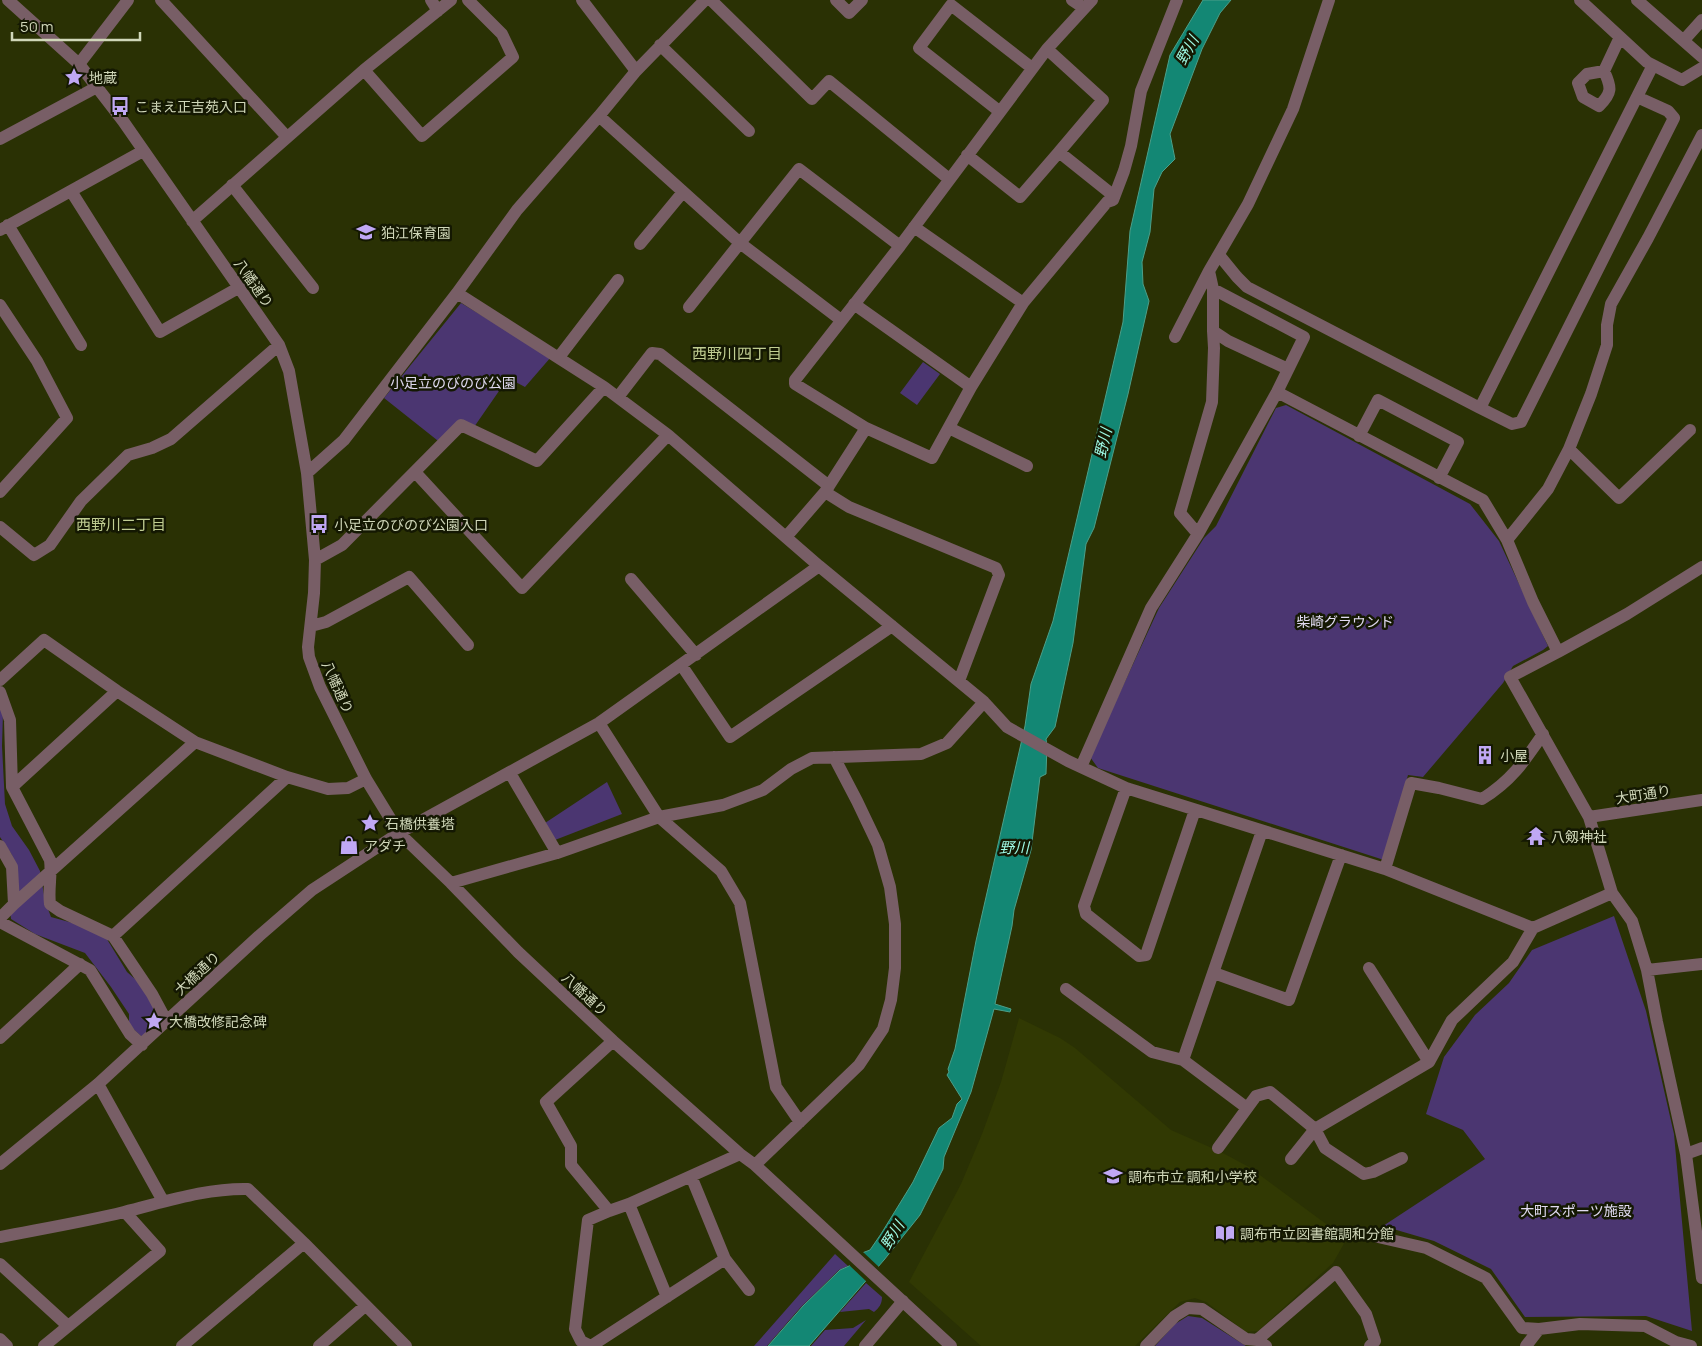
<svg xmlns="http://www.w3.org/2000/svg" width="1702" height="1346" viewBox="0 0 1702 1346" font-family="Manrope,'Noto Sans JP',sans-serif">
	<style>
		.built { fill: #313903 }
		.green { fill: #4b3671 }
		.water { fill: #138774; stroke: #4c9f89 }
		.pier { fill: #2a3104 }
		.lines { fill: none; stroke-linecap: round; stroke-linejoin: round }
		.minor { stroke: #785e66; stroke-width: 12 }
		.labels { text-anchor: middle; dominant-baseline: central; stroke-width: 5; stroke-linejoin: round; paint-order: stroke }
		.poi-label { font-size: 14px; fill: #d0d7b9; stroke: #141802; text-anchor: start }
		.street-label { font-size: 14px; fill: #d0d7b9; stroke: #141802 }
		.park-label { font-size: 14px; fill: #e0daf0; stroke: #141802 }
		.water-label { font-size: 15px; font-style: italic; fill: #9ef9e4; stroke: #141802 }
		.neighbourhood-label { font-size: 15px; fill: #c1ce92; stroke: #141802 }
	</style>
	<rect width="100%" height="100%" fill="#2a3104"/>
	<path class="built" d="M 1019,1018 L 1060,1038 L 1075,1048 L 1171,1130 L 1221,1152 L 1249,1167 L 1341,1235 L 1346,1240 L 1333,1263 L 1258,1331 L 1246,1332 L 1206,1302 L 1195,1298 L 1180,1302 L 1135,1346 L 981,1346 L 909,1282 L 961,1184 L 982,1134 L 1001,1082 Z"/>
	<path class="green" d="M 461,303 L 551,357 L 525,387 L 508,378 L 472,430 L 461,425 L 442,444 L 384,398 Z
		M 923,362 L 940,374 L 917,405 L 900,393 Z
		M 1286,405 L 1470,504 L 1499,541 L 1548,646 L 1543,650 L 1513,666 L 1503,683 L 1423,777 L 1408,775 L 1384,860 L 1098,768 L 1090,757 L 1159,608 L 1204,538 L 1216,526 L 1276,408 Z
		M 0,704 L 3,713 L 2,746 L 5,804 L 12,826 L 29,850 L 40,871 L 45,901 L 51,917 L 102,931 L 127,972 L 142,985 L 168,1014 L 142,1037 L 129,1025 L 129,1014 L 111,987 L 85,953 L 35,934 L 11,919 L 9,901 L 17,878 L 12,855 L 0,837 Z
		M 607,782 L 622,814 L 555,840 L 545,823 Z
		M 1614,916 L 1646,1011 L 1674,1134 L 1692,1331 L 1646,1316 L 1525,1317 L 1491,1269 L 1434,1241 L 1383,1226 L 1485,1159 L 1463,1130 L 1426,1114 L 1444,1057 L 1475,1015 L 1509,983 L 1532,950 Z
		M 835,1254 L 848,1266 L 839,1270 L 800,1308 L 767,1346 L 754,1346 Z
		M 866,1283 L 882,1297 C 882,1304 879,1308 874,1312 L 869,1309 L 840,1312 Z
		M 1188,1316 L 1202,1318 L 1246,1346 L 1155,1346 L 1175,1324 Z
		M 866,1320 L 844,1346 L 811,1346 L 825,1330 L 853,1328 Z"/>
	<path class="water" d="M 1203,0 L 1231,0 L 1220,13 L 1202,49 L 1170,134 L 1175,159 L 1162,172 L 1154,189 L 1150,232 L 1142,262 L 1143,284 L 1149,301 L 1128,394 L 1094,528 L 1086,544 L 1073,643 L 1055,727 L 1046,739 L 1047,746 L 1046,774 L 1040,777 L 1031,850 L 1014,910 L 1012,926 L 995,1004 L 1011,1009 L 1010,1012 L 994,1009 L 971,1092 L 944,1157 L 943,1169 L 920,1215 L 884,1260 L 809,1346 L 768,1346 L 803,1306 L 840,1270 L 849,1266 L 862,1253 L 870,1250 L 881,1234 L 913,1182 L 939,1128 L 952,1118 L 957,1104 L 962,1099 L 947,1075 L 949,1072 L 948,1069 L 955,1049 L 976,941 L 1025,726 L 1031,684 L 1053,621 L 1123,322 L 1130,231 L 1170,55 Z"/>
	<path class="pier" d="M 862,1251 L 880,1268 L 868,1283 L 848,1264 Z"/>
	<g class="lines">
		<path class="minor" d="M 8,0 L 79,64 L 123,121 L 279,345 L 289,371 L 307,473 L 315,560 L 314,593 L 308,647 L 309,657 L 320,687 L 366,779 L 399,833 L 451,883 L 518,952 L 613,1041 L 740,1154 L 755,1165 L 951,1346
			M 161,0 L 287,137
			M 431,0 L 438,11
			M 582,0 L 636,71
			M 711,0 L 812,99 L 829,81 L 949,179
			M 836,0 L 849,13 L 862,0
			M 1072,0 L 1084,8
			M 1580,0 L 1647,62 L 1682,80 L 1702,68
			M 1637,0 L 1702,57
			M 1684,40 L 1702,20
			M 660,45 L 749,131
			M 1047,49 L 1103,100 L 1059,152
			M 79,64 L 128,0
			M 364,70 L 422,136 L 513,57 L 502,34 L 468,0
			M 1604,71 L 1587,74 L 1578,83 L 1583,97 L 1599,106 C 1612,93 1612,88 1604,71 L 1620,37
			M 999,111 L 919,48 L 951,5 L 1032,68
			M 599,116 L 740,243 L 841,320
			M 0,139 L 97,87
			M 967,155 L 1020,197 L 1059,152 L 1114,196
			M 232,185 L 313,288
			M 71,191 L 160,332 L 240,287
			M 192,221 L 364,70 L 451,0
			M 8,225 L 81,345
			M 914,227 L 1023,303 L 1107,202 L 1113,200 L 1124,171 L 1131,146 L 1141,91 L 1177,0
			M 0,230 L 143,151
			M 640,244 L 683,192
			M 1219,255 L 1237,277 L 1247,287 L 1480,408 L 1653,65
			M 457,293 L 604,387 L 668,435 L 819,566 L 984,702 L 1007,727 L 1068,761 L 1126,788 L 1385,869 L 1533,928
			M 854,304 L 971,387
			M 0,305 L 37,361 L 67,418 L 0,492
			M 689,307 L 799,169 L 900,246
			M 1213,331 L 1228,341 L 1288,369
			M 1175,337 L 1209,271
			M 559,357 L 618,280
			M 1277,392 L 1483,500 L 1507,540 L 1533,602 L 1558,652 L 1510,677 L 1589,817 L 1612,893 L 1632,921 L 1647,970 L 1657,1022 L 1686,1154 L 1702,1278
			M 618,397 L 652,353 L 660,354 L 829,486
			M 1480,408 L 1512,424 L 1521,422 L 1674,118 L 1668,111 L 1637,97
			M 866,428 L 932,458 L 971,387 L 1023,303
			M 949,428 L 1027,466
			M 1359,436 L 1378,400 L 1458,442 L 1439,478
			M 1569,449 L 1619,498 L 1690,430
			M 415,472 L 522,588 L 668,435
			M 307,473 L 344,440 L 457,293 L 517,210 L 599,116 L 636,71 L 705,0
			M 825,492 L 849,507 L 996,568 L 999,575 L 959,681
			M 0,527 L 34,555 L 50,545 L 81,501 L 128,455 L 152,448 L 171,439 L 279,345
			M 1198,534 L 1180,513 L 1212,402 L 1214,348 L 1213,331 L 1213,289 L 1209,271 L 1248,204 L 1293,109 L 1329,0
			M 786,537 L 825,492 L 866,428 L 795,384 L 795,380 L 900,246 L 1047,49 L 1092,0
			M 1507,540 L 1548,489 L 1569,449 L 1591,394 L 1607,345 L 1607,325 L 1611,304 L 1648,238 L 1702,135
			M 315,560 L 342,545 L 461,425 L 537,461 L 604,387
			M 631,579 L 696,655
			M 311,626 L 326,622 L 409,577 L 468,645
			M 1558,652 L 1627,614 L 1702,567
			M 682,666 L 730,737 L 892,626
			M 0,680 L 44,640 L 117,691 L 195,742 L 287,777 L 328,789 L 348,788 L 366,779
			M 0,692 L 10,720 L 12,787 L 50,860 C 52,875 48,889 50,904 L 60,911 L 113,936 L 152,994 L 167,1022
			M 599,723 L 659,817 L 721,871 L 740,903 L 776,1087 L 800,1122
			M 1081,767 L 1151,608 L 1198,534 L 1277,392 L 1304,337 L 1213,289
			M 510,773 L 557,853
			M 12,787 L 117,691
			M 1126,788 L 1084,906 L 1086,914 L 1139,956 L 1146,955 L 1195,810
			M 1589,817 L 1702,800
			M 0,846 L 12,867 L 14,904 L 0,918
			M 1385,869 L 1411,783 L 1439,788 L 1482,799 C 1511,781 1524,762 1543,734
			M 451,883 L 557,853 L 659,817 L 723,805 L 763,790 L 791,769 L 812,758 L 921,754 L 947,743 L 984,702
			M 14,904 L 195,742
			M 0,922 L 90,970 L 130,1034 L 142,1045
			M 113,936 L 287,777
			M 1369,968 L 1429,1062
			M 1647,970 L 1702,964
			M 1214,973 L 1289,1000 L 1341,855
			M 1066,989 L 1152,1052 L 1183,1060 L 1247,1108
			M 0,1038 L 80,964
			M 613,1041 L 546,1102 L 571,1146 L 571,1165 L 609,1211 L 588,1220 L 575,1329 L 581,1341 L 591,1346 L 725,1259
			M 1183,1060 L 1262,831
			M 98,1084 L 163,1201
			M 1218,1148 L 1256,1096 L 1270,1092 L 1315,1129 L 1325,1148 L 1364,1174 L 1373,1172 L 1402,1158
			M 1686,1154 L 1702,1148
			M 1291,1159 L 1315,1129 L 1429,1062 L 1452,1020 L 1513,962 L 1533,928 L 1612,893
			M 0,1164 L 98,1084 L 259,936 L 312,890 L 399,833 L 599,723 L 819,566
			M 755,1165 L 859,1065 L 883,1029 L 891,1000 L 895,968 L 895,924 L 890,887 L 878,845 L 857,801 L 834,757
			M 691,1176 L 725,1259 L 749,1290
			M 629,1204 L 667,1297
			M 609,1211 L 629,1204 L 740,1154
			M 0,1237 C 41,1229 83,1222 124,1212 C 165,1202 206,1188 248,1189 L 304,1243 L 406,1346
			M 1378,1237 L 1426,1248 L 1486,1278 L 1522,1328 L 1539,1329 L 1580,1324 L 1645,1326 L 1676,1342 L 1691,1346
			M 0,1264 L 68,1326
			M 0,1339 L 7,1346
			M 1257,1340 L 1336,1272 L 1366,1314 L 1375,1341 L 1370,1346
			M 44,1346 L 160,1251 L 125,1212
			M 182,1346 L 304,1243
			M 319,1346 L 365,1306
			M 865,1346 L 903,1301
			M 1146,1346 L 1175,1316 L 1188,1308 L 1202,1309 L 1246,1339 L 1257,1340 L 1266,1346
			M 1526,1346 L 1539,1329"/>
	</g>
	<defs>
		<g id="sight-bare" transform="scale(1.5)"><path d="M0-6L1.8-2.2L6-1.7L2.9 1.2L3.7 5.4L0 3.3L-3.7 5.4L-2.9 1.2L-6-1.7L-1.8-2.2Z" fill="#c0a8f4" stroke="#141802" stroke-width="2.5" paint-order="stroke"/></g>
		<g id="bus-bare" transform="scale(1.5)"><path d="M-5-6H5V4H4V6H2V4H-2V6H-4V4H-5ZM-3.5-4V0h7V-4ZM-3.5 1.2v1.5H-2V1.2ZM2 1.2v1.5H3.5V1.2Z" fill="#c0a8f4" stroke="#141802" stroke-width="2.5" paint-order="stroke"/></g>
		<g id="school-bare" transform="scale(1.5)"><path d="M0-5L7-2L0 1L-7-2ZM-4 1L0 2.5L4 1V4Q0 6-4 4Z" fill="#c0a8f4" stroke="#141802" stroke-width="2.5" paint-order="stroke"/></g>
		<g id="building-bare" transform="scale(1.5)"><path d="M-4-6H4V6H1V3H-1V6H-4ZM-2.5-4.3h1.7v1.8h-1.7ZM.8-4.3h1.7v1.8H.8ZM-2.5-1h1.7V.8h-1.7ZM.8-1h1.7V.8H.8Z" fill="#c0a8f4" stroke="#141802" stroke-width="2.5" paint-order="stroke"/></g>
		<g id="temple-bare" transform="scale(1.5)"><path d="M0-6L5-2H3V0L6.5 2.5H4V6H1.5V3h-3V6H-4V2.5H-6.5L-3 0V-2H-5Z" fill="#c0a8f4" stroke="#141802" stroke-width="2.5" paint-order="stroke"/></g>
		<g id="shop-bare" transform="scale(1.5)"><path d="M-5-2.5h2.3a2.7 3.5 0 0 1 5.4 0H5L5.5 6h-11ZM-1.5-2.5h3a1.5 2.3 0 0 0-3 0Z" fill="#c0a8f4" stroke="#141802" stroke-width="2.5" paint-order="stroke"/></g>
		<g id="library-bare" transform="scale(1.5)"><path d="M-6-4Q-3-5.5-.7-3.5V5Q-3 3-6 4ZM6-4Q3-5.5 .7-3.5V5Q3 3 6 4Z" fill="#c0a8f4" stroke="#141802" stroke-width="2.5" paint-order="stroke"/></g>
	</defs>
	<g fill-rule="evenodd">
		<use href="#sight-bare" x="74" y="77"/>
		<use href="#bus-bare" x="120" y="106"/>
		<use href="#school-bare" x="366" y="232"/>
		<use href="#bus-bare" x="319" y="524"/>
		<use href="#building-bare" x="1485" y="755"/>
		<use href="#sight-bare" x="370" y="823"/>
		<use href="#temple-bare" x="1536" y="836"/>
		<use href="#shop-bare" x="349" y="845"/>
		<use href="#sight-bare" x="154" y="1021"/>
		<use href="#school-bare" x="1113" y="1176"/>
		<use href="#library-bare" x="1225" y="1233"/>
	</g>
	<g class="labels">
		<g class="poi-label">
			<text x="89" y="77">地蔵</text>
			<text x="135" y="106">こまえ正吉苑入口</text>
			<text x="381" y="232">狛江保育園</text>
			<text x="334" y="524">小足立のびのび公園入口</text>
			<text x="1500" y="755">小屋</text>
			<text x="385" y="823">石橋供養塔</text>
			<text x="1551" y="836">八剱神社</text>
			<text x="364" y="845">アダチ</text>
			<text x="169" y="1021">大橋改修記念碑</text>
			<text x="1128" y="1176">調布市立 調和小学校</text>
			<text x="1240" y="1233">調布市立図書館調和分館</text>
		</g>
		<g class="street-label">
			<text transform="translate(254 283) rotate(55)">八幡通り</text>
			<text transform="translate(338 687) rotate(66)">八幡通り</text>
			<text transform="translate(1643 794) rotate(-9)">大町通り</text>
			<text transform="translate(197 973) rotate(-43)">大橋通り</text>
			<text transform="translate(585 994) rotate(43)">八幡通り</text>
		</g>
		<g class="park-label">
			<text x="453" y="382">小足立のびのび公園</text>
			<text x="1345" y="621">柴崎グラウンド</text>
			<text x="1576" y="1210">大町スポーツ施設</text>
		</g>
		<g class="water-label">
			<text transform="translate(1187 50) rotate(-61)">野川</text>
			<text transform="translate(1103 443) rotate(-77)">野川</text>
			<text x="1014" y="847">野川</text>
			<text transform="translate(892 1235) rotate(-58)">野川</text>
		</g>
		<g class="neighbourhood-label">
			<text x="737" y="353">西野川四丁目</text>
			<text x="121" y="524">西野川二丁目</text>
		</g>
	</g>
	<path d="M12 32v8h128v-8" fill="none" stroke="#d0d7b9" stroke-width="2.5"/>
	<text x="20" y="32" font-size="15" fill="#d0d7b9" stroke="#141802" stroke-width="4" paint-order="stroke">50 m</text>
</svg>
